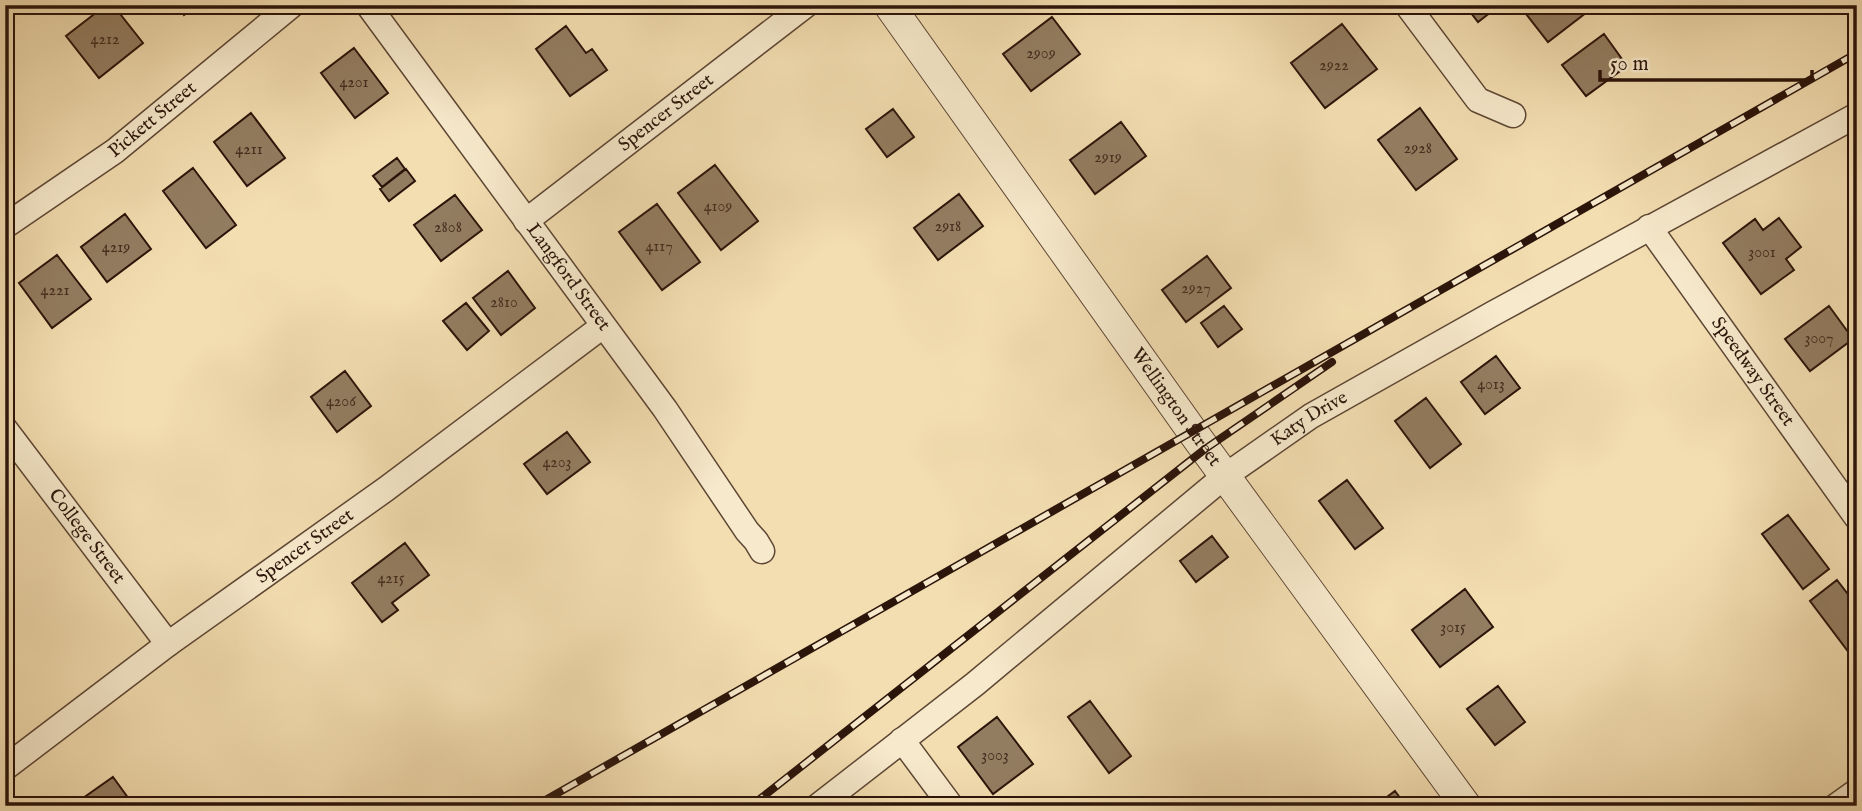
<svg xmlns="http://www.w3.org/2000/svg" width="1862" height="811" viewBox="0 0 1862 811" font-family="'IM FELL English',serif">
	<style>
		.building { fill: #937d61; stroke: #2b140a; stroke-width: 2 }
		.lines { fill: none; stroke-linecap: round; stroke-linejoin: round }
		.minor-casing { stroke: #5d4634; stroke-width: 27 }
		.tertiary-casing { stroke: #5d4634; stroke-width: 32 }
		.minor { stroke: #f7eacc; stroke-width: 24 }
		.tertiary { stroke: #f7eacc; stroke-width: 30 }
		.rail-casing { stroke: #2b140a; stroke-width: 8 }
		.rail { stroke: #f7eacc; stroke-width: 5; stroke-dasharray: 16; stroke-linecap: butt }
		.labels { text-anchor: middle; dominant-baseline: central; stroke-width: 6; stroke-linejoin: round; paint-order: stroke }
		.number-label { font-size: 16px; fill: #452e20 }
		.street-label { font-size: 19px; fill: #2b140a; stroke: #f7eacc }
	</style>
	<rect width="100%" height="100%" fill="#f3deb1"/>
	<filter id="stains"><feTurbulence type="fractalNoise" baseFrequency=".00286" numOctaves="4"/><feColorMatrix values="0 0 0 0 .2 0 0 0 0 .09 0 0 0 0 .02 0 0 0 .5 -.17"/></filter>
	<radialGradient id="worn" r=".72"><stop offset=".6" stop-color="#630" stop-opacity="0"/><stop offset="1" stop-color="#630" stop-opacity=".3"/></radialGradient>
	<path class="building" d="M 106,5 L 113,5 L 143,43 L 99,78 L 66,36 Z
		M 177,5 L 197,5 L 184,15 Z
		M 1465,5 L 1500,5 L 1478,22 Z
		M 1528,5 L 1588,5 L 1591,9 L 1548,42 L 1523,10 Z
		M 1052,17 L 1080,54 L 1031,91 L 1003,54 Z
		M 1342,24 L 1377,69 L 1325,108 L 1291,63 Z
		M 566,26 L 586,53 L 592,49 L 607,70 L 570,96 L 536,49 Z
		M 1604,34 L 1627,66 L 1586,96 L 1562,65 Z
		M 354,48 L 388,93 L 355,118 L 321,73 Z
		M 1420,108 L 1457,159 L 1416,190 L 1378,140 Z
		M 893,109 L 914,137 L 887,157 L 866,129 Z
		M 251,113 L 285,158 L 247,186 L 214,142 Z
		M 1121,122 L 1146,156 L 1095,194 L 1070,160 Z
		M 397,158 L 405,169 L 382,187 L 373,176 Z
		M 715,165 L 758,221 L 721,250 L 678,193 Z
		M 193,168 L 236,225 L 206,248 L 163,191 Z
		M 406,169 L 415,181 L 389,201 L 380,189 Z
		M 959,194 L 983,226 L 938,260 L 914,228 Z
		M 455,195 L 482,230 L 441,261 L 414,225 Z
		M 657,204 L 700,262 L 662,290 L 619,232 Z
		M 125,214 L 151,249 L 107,282 L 81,247 Z
		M 1779,218 L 1801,247 L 1786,259 L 1794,270 L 1761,294 L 1723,243 L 1755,219 L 1763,230 Z
		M 57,255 L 91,299 L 52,328 L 19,283 Z
		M 1207,256 L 1231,288 L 1186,322 L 1162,290 Z
		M 508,271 L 535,308 L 501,335 L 473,298 Z
		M 466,303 L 489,331 L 467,350 L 443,321 Z
		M 1224,306 L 1242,329 L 1218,347 L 1201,323 Z
		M 1829,306 L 1853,339 L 1810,371 L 1785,339 Z
		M 1496,356 L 1520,388 L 1485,414 L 1461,382 Z
		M 345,371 L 371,406 L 337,432 L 311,397 Z
		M 1426,398 L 1461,444 L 1430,468 L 1395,421 Z
		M 567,432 L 590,462 L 547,494 L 524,464 Z
		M 1347,480 L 1383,528 L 1355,549 L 1319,501 Z
		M 1788,515 L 1829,569 L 1803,589 L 1762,534 Z
		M 1212,536 L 1228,557 L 1196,582 L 1180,561 Z
		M 405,543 L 429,575 L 392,603 L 398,610 L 382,622 L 352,583 Z
		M 1837,580 L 1857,606 L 1857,649 L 1850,654 L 1810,601 Z
		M 1465,589 L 1493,627 L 1440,667 L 1412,630 Z
		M 1498,686 L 1525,722 L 1495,745 L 1467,709 Z
		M 1090,701 L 1131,756 L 1109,773 L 1068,717 Z
		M 997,717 L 1033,764 L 993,794 L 958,747 Z
		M 113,777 L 134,806 L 78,806 L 76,803 Z
		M 1395,791 L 1406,806 L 1375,806 Z"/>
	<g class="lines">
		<g class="minor-casing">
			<g id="minor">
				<path id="s1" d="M 368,5 L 665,409 L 747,531 L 756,541 L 762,551"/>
				<path d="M 1407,5 L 1478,100 L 1513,115"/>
				<path id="s2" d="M 526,221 L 806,5"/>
				<path id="s3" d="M 5,226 L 115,151 L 292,5"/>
				<path id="s4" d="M 1649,227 L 1857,518"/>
				<path id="s5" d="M 5,429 L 168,644"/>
				<path d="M 902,740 L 951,806"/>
				<path id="s6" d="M 5,768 L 168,644 L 386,489 L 603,326"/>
				<path id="s7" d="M 818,806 L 975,684 L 1225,476 L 1311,416 L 1494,313 L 1857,115"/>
				<path d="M 1836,806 L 1857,791"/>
			</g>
		</g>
		<g class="tertiary-casing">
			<g id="tertiary">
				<path id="s8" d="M 889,5 L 1192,431 L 1466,806"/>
			</g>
		</g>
		<use href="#minor" class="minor"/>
		<use href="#tertiary" class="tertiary"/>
		<g class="rail-casing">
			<path id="rail" d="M 535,806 L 1857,53
				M 751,806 L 1205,449 L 1332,362"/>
		</g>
		<use href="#rail" class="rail"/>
	</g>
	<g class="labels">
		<g class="number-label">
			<text x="105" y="40">4212</text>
			<text x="1041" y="54">2909</text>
			<text x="1334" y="66">2922</text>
			<text x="354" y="83">4201</text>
			<text x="1418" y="149">2928</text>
			<text x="249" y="150">4211</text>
			<text x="1108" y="158">2919</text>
			<text x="718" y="207">4109</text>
			<text x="948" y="227">2918</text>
			<text x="448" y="228">2808</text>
			<text x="659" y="247">4117</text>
			<text x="116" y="248">4219</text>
			<text x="1762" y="253">3001</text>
			<text x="1196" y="289">2927</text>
			<text x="55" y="291">4221</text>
			<text x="504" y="303">2810</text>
			<text x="1819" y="339">3007</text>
			<text x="1491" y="385">4013</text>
			<text x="341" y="402">4206</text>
			<text x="557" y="463">4203</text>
			<text x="391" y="579">4215</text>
			<text x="1453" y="628">3015</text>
			<text x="995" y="756">3003</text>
		</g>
		<g class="street-label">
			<text stroke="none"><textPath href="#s2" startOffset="177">Spencer Street</textPath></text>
			<text stroke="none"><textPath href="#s3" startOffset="182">Pickett Street</textPath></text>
			<text stroke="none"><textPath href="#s1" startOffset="338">Langford Street</textPath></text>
			<text stroke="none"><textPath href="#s4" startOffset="178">Speedway Street</textPath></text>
			<text stroke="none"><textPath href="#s8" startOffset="494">Wellington Street</textPath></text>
			<text stroke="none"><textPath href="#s7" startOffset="626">Katy Drive</textPath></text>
			<text stroke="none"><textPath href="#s5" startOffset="135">College Street</textPath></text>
			<text stroke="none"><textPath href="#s6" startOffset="373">Spencer Street</textPath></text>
		</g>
	</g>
	<rect width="1862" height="811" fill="none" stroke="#f3deb1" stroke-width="28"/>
	<rect x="7" y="7" width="1848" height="797" fill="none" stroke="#2b140a" stroke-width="3.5"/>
	<rect x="14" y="14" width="1834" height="783" fill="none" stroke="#2b140a" stroke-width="2"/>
	<path d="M1600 70v10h212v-10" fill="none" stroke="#2b140a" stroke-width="3.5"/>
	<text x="1610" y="70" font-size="21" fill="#2b140a" stroke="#f7eacc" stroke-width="5" paint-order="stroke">50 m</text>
	<rect width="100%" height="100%" filter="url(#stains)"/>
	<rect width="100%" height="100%" fill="url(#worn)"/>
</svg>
